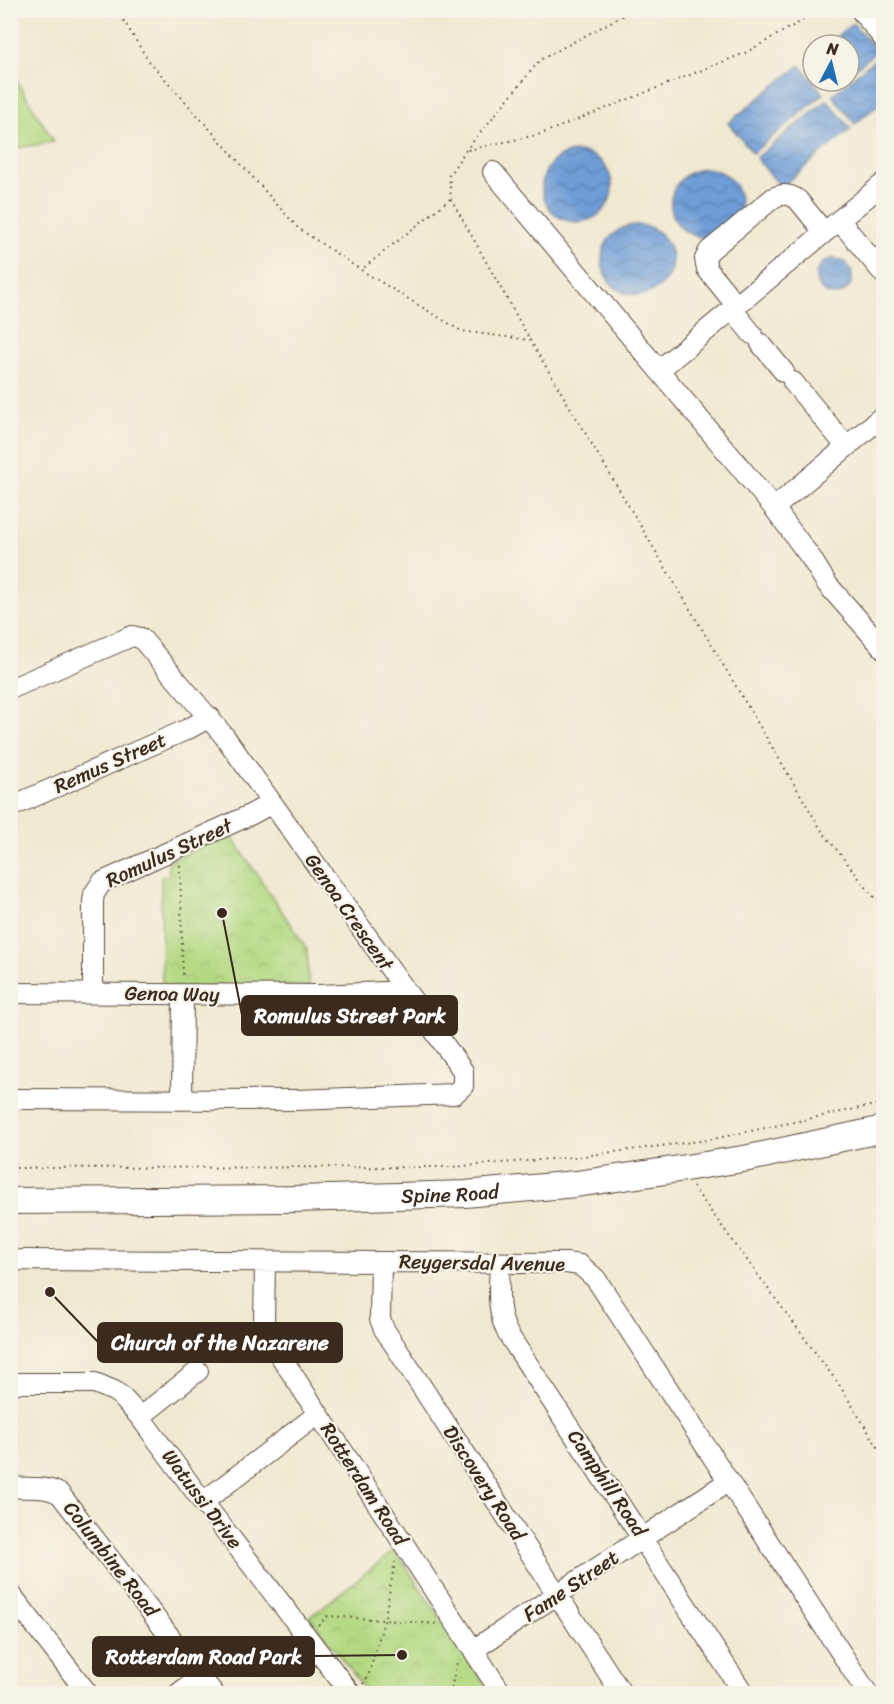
<svg xmlns="http://www.w3.org/2000/svg" width="894" height="1704" viewBox="0 0 894 1704" font-family="Sriracha,sans-serif">
	<style>
		.grass { fill: #b4d982; stroke: #788250; stroke-width: 1.5 }
		.park { fill: url(#park-crowns); stroke: #788250; stroke-width: 1.5 }
		.water { fill: url(#water-waves); stroke: #54647a; stroke-width: 1.5 }
		.lines { fill: none; stroke-linecap: round; stroke-linejoin: round }
		.minor-casing { stroke: #564739; stroke-width: 22 }
		.major-casing { stroke: #564739; stroke-width: 28 }
		.path { stroke: #564739; stroke-width: 2; stroke-dasharray: 1.5 4.5; stroke-linecap: butt }
		.minor { stroke: #fff; stroke-width: 20 }
		.major { stroke: #fff; stroke-width: 26 }
		.labels { text-anchor: middle; dominant-baseline: central; stroke-width: 4.5; stroke-linejoin: round; paint-order: stroke }
		.street-label { font-size: 20px; fill: #3b2a1e; stroke: #f7f3e8 }
		.leader { fill: none; stroke: #3b2a1e; stroke-width: 2 }
		.callout-dot { fill: #3b2a1e; stroke: #f7f3e8; stroke-width: 2 }
		.callout { fill: #3b2a1e; stroke: #3b2a1e; stroke-width: 2 }
		.callout-label { font-size: 21px; text-anchor: middle; font-weight: bold; fill: #fff }
	</style>
	<defs>
		<pattern id="park-crowns" width="20" height="18" patternUnits="userSpaceOnUse" patternTransform="scale(1.5)"><rect width="20" height="18" fill="#b4d982"/><path d="M2 6a3 3 0 1 1 6 0M12 15a3 3 0 1 1 6 0" fill="none" stroke="#9cba70"/></pattern>
		<pattern id="water-waves" width="16" height="10" patternUnits="userSpaceOnUse" patternTransform="scale(1.5)"><rect width="16" height="10" fill="#6e9dd7"/><path d="M0 5q4-4 8 0t8 0" fill="none" stroke="#5c80ae"/></pattern>
	</defs>
	<rect width="100%" height="100%" fill="#f7f3e8"/>
	<filter id="ink" filterUnits="userSpaceOnUse"><feTurbulence type="fractalNoise" baseFrequency=".0167" numOctaves="2"/><feDisplacementMap in="SourceGraphic" scale="12" xChannelSelector="R" yChannelSelector="G"/><feConvolveMatrix kernelMatrix="1 2 1 2 8 2 1 2 1" color-interpolation-filters="sRGB"/></filter>
	<filter id="wash" filterUnits="userSpaceOnUse"><feTurbulence type="fractalNoise" baseFrequency=".008" numOctaves="4" result="noise"/><feDisplacementMap in="SourceGraphic" scale="24" xChannelSelector="R" yChannelSelector="G"/><feGaussianBlur stdDeviation="1.35" result="paint"/><feColorMatrix in="noise" values="0 0 0 0 0 0 0 0 0 0 0 0 0 0 0 0 0 1.4 0 .05"/><feComposite in="paint" operator="in"/></filter>
	<g filter="url(#wash)">
		<rect width="100%" height="100%" fill="#f0e9d1"/>
		<path class="grass" d="M 11,72 L 54,142 L 11,149 Z"/>
		<path class="park" d="M 230,834 L 307,949 L 309,986 L 162,987 L 161,877 L 169,876 L 168,862 Z
			M 395,1550 L 490,1693 L 368,1693 L 310,1617 Z"/>
		<path class="water" d="M 853,23 L 877,51 L 849,74 L 849,45 L 826,45 Z
			M 880,55 L 883,59 L 883,101 L 855,124 L 832,95 Z
			M 800,65 L 824,94 L 753,153 L 728,123 Z
			M 827,100 L 851,129 L 781,187 L 756,158 Z
			M542 187a35 35 0 1 1 70 0a35 35 0 1 1-70 0Z
			M 704,168 C 729,170 744,188 739,213 L 710,238 C 662,239 656,177 704,168 Z
			M602 260a35 35 0 1 1 70 0a35 35 0 1 1-70 0Z
			M816 277a18 18 0 1 1 36 0a18 18 0 1 1-36 0Z"/>
	</g>
	<g filter="url(#ink)">
		<g class="lines">
			<g class="minor-casing">
				<path id="minor" d="M 862,12 L 884,39
					M 493,172 L 774,508 L 811,558 L 827,584 L 884,649
					M 839,220 L 884,274
					M 736,305 L 707,269 L 705,259 L 709,251 L 773,198 C 783,193 790,194 798,200 L 824,232
					M 732,309 L 752,334
					M 761,344 L 784,372
					M 659,370 L 884,183
					M 793,382 L 846,446
					M 774,508 L 884,415
					M 10,689 L 132,636 L 141,638 L 225,737 L 463,1071 L 463,1086 L 454,1094 L 296,1100 L 10,1099
					M 10,807 L 188,729 L 210,717
					M 10,993 L 320,995 L 405,991
					M 93,993 L 93,902 L 94,894 L 102,882 L 250,815 L 272,803
					M 182,1100 L 183,995
					M 10,1262 L 21,1260 L 566,1263 L 580,1265 L 596,1279 L 868,1694
					M 265,1262 L 264,1325 L 268,1337 L 502,1694
					M 381,1262 L 380,1319 L 384,1329 L 622,1694
					M 500,1263 C 499,1288 496,1311 508,1334 L 744,1694
					M 10,1383 L 95,1383 L 114,1391 L 121,1396 L 140,1417 L 203,1502 L 351,1694
					M 140,1417 L 198,1371
					M 10,1487 C 27,1489 46,1485 60,1494 L 214,1694
					M 203,1502 L 318,1414
					M 10,1593 L 88,1694
					M 473,1650 L 729,1481
					M 178,1694 L 201,1676"/>
			</g>
			<g class="major-casing">
				<g id="major">
					<path id="s1" d="M 10,1201 L 296,1199 L 465,1194 L 576,1184 L 679,1169 L 749,1158 L 884,1129"/>
				</g>
			</g>
			<path class="path" d="M 117,10 L 148,60 L 298,228 L 361,270
				M 633,10 L 540,60 L 466,150 L 449,175 L 451,199 L 530,340 L 822,831 L 873,896 L 884,905
				M 468,150 L 541,134 L 745,53 L 821,10
				M 450,199 L 361,270 L 461,331 L 530,340
				M 180,865 L 183,979
				M 10,1168 L 452,1167 L 575,1157 L 708,1140 L 884,1103
				M 693,1187 L 840,1386 L 884,1457
				M 318,1625 L 328,1616 L 438,1624
				M 363,1684 L 368,1677 L 384,1621 L 395,1562
				M 450,1694 L 457,1662 L 460,1660"/>
			<use href="#minor" class="minor"/>
			<use href="#major" class="major"/>
		</g>
	</g>
	<g class="labels">
		<g class="street-label">
			<text transform="translate(110 763) rotate(-24)">Remus Street</text>
			<text transform="translate(169 853) rotate(-25)">Romulus Street</text>
			<text transform="translate(349 912) rotate(55)">Genoa Crescent</text>
			<text transform="translate(172 994) rotate(1)">Genoa Way</text>
			<text stroke="none"><textPath href="#s1" startOffset="440">Spine Road</textPath></text>
			<text transform="translate(482 1263) rotate(1)">Reygersdal Avenue</text>
			<text transform="translate(484 1483) rotate(57)">Discovery Road</text>
			<text transform="translate(607 1483) rotate(56)">Camphill Road</text>
			<text transform="translate(364 1484) rotate(57)">Rotterdam Road</text>
			<text transform="translate(202 1499) rotate(53)">Watussi Drive</text>
			<text transform="translate(111 1559) rotate(52)">Columbine Road</text>
			<text transform="translate(571 1586) rotate(-34)">Fame Street</text>
		</g>
	</g>
	<path class="leader" d="M222 913L242 1015M50 1292L98 1342M402 1655L314 1656"/>
	<g class="callout-dot">
		<circle cx="222" cy="913" r="6"/>
		<circle cx="50" cy="1292" r="6"/>
		<circle cx="402" cy="1655" r="6"/>
	</g>
	<g class="callout">
		<rect x="242" y="996" width="215" height="39" rx="6"/>
		<rect x="98" y="1323" width="244" height="39" rx="6"/>
		<rect x="93" y="1637" width="221" height="39" rx="6"/>
	</g>
	<g class="callout-label">
		<text x="350" y="1023">Romulus Street Park</text>
		<text x="220" y="1350">Church of the Nazarene</text>
		<text x="204" y="1664">Rotterdam Road Park</text>
	</g>
	<rect width="894" height="1704" fill="none" stroke="#f7f3e8" stroke-width="36"/>
	<g transform="translate(831 63) rotate(7)"><circle r="28" fill="#f7f3e8" stroke="#aca397" stroke-width="1.5"/>
	<path d="M0-4.5L10 22L0 15L-10 22Z" fill="#1f6fb2"/>
	<text y="-9" font-size="16" font-weight="bold" text-anchor="middle" fill="#3b2a1e">N</text>
	</g>
</svg>
